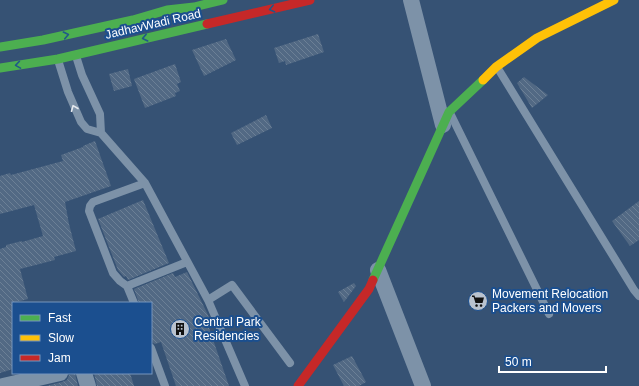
<svg xmlns="http://www.w3.org/2000/svg" width="639" height="386" viewBox="0 0 639 386" font-family="Arial,sans-serif">
	<style>
		.building { fill: url(#building-back-hatch) }
		.lines { fill: none; stroke-linecap: round; stroke-linejoin: round }
		.lane { stroke: #7d92a8; stroke-width: 8 }
		.street { stroke: #7d92a8; stroke-width: 16 }
		.fast { stroke: #4caf50; stroke-width: 9 }
		.slow { stroke: #ffc107; stroke-width: 9 }
		.jam { stroke: #c62828; stroke-width: 9 }
		.oneway { stroke: #205989 }
		.oneway2 { stroke: #e5e9ee }
		.labels { text-anchor: middle; dominant-baseline: central; stroke-width: 4; stroke-linejoin: round; paint-order: stroke }
		.street-label { font-size: 12px; fill: #fff; stroke: #1b4f8f }
		.poi-label { font-size: 12px; fill: #fff; stroke: #1b4f8f; text-anchor: start }
	</style>
	<defs>
		<pattern id="building-back-hatch" width="6" height="6" patternUnits="userSpaceOnUse"><rect width="6" height="6" fill="#526984"/><path d="M-1 5l2 2M0 0l6 6M5-1l2 2" fill="none" stroke="#6c8096"/></pattern>
	</defs>
	<rect width="100%" height="100%" fill="#365274"/>
	<path class="building" d="M 318,34 L 324,52 L 286,65 L 285,61 L 279,63 L 274,48 Z
		M 226,39 L 236,60 L 204,76 L 192,50 Z
		M 175,64 L 181,82 L 177,84 L 180,91 L 175,93 L 176,96 L 145,108 L 134,79 Z
		M 128,69 L 132,86 L 114,91 L 109,74 Z
		M 524,77 L 548,95 L 532,108 L 517,83 Z
		M 266,115 L 272,128 L 237,145 L 231,133 Z
		M 95,141 L 111,186 L 65,202 L 69,224 L 76,251 L 54,257 L 55,260 L 20,269 L 28,299 L 13,303 L 13,369 L 0,373 L 0,249 L 6,247 L 6,245 L 22,241 L 22,242 L 43,236 L 34,205 L 0,214 L 0,176 L 10,173 L 11,175 L 63,161 L 61,155 L 83,147 L 83,146 Z
		M 143,200 L 169,263 L 128,280 L 126,276 L 124,277 L 118,270 L 98,219 Z
		M 639,201 L 639,240 L 630,246 L 612,221 Z
		M 187,272 L 208,315 L 211,324 L 208,325 L 229,386 L 176,386 L 161,342 L 155,344 L 153,343 L 151,337 L 151,303 L 139,303 L 134,289 L 173,273 L 175,277 Z
		M 354,283 L 356,286 L 344,302 L 338,292 Z
		M 352,356 L 366,382 L 359,386 L 344,386 L 333,365 Z
		M 94,373 L 130,373 L 134,386 L 97,386 Z
		M 75,374 L 78,386 L 46,386 L 62,382 L 67,380 L 69,375 Z"/>
	<g class="lines">
		<path class="lane" d="M 76,56 L 82,75 L 100,114 L 101,133
			M 58,60 L 68,92 L 81,122 L 87,129 L 101,133 L 145,183 L 208,300 L 232,285 L 290,363
			M 497,67 L 634,290 L 639,296
			M 451,115 L 549,314
			M 127,286 L 187,262
			M 208,300 L 245,386
			M 134,303 L 127,286 L 120,281 L 113,273 L 89,211 L 90,206 L 93,202 L 145,183
			M 151,348 L 165,386"/>
		<path class="street" d="M 411,0 L 443,125
			M 378,270 L 423,386
			M 84,373 L 88,386
			M 3,386 L 60,373"/>
		<path class="fast" d="M 0,47 L 43,40 L 133,20 L 167,10 L 194,7 L 223,0
			M 0,68 L 58,59 L 207,24
			M 373,280 L 449,112 L 483,80"/>
		<path class="slow" d="M 483,80 L 496,67 L 537,38 L 614,0"/>
		<path class="jam" d="M 207,24 L 310,0
			M 298,386 L 369,289 L 373,280"/>
	</g>
	<defs><path id="oneway-chevron" d="M-2-3.5L2.5 0L-2 3.5" fill="none" stroke-width="1.6" stroke-linecap="round" stroke-linejoin="round"/></defs>
	<g class="oneway">
		<use href="#oneway-chevron" transform="translate(272 9) rotate(167)"/>
		<use href="#oneway-chevron" transform="translate(66 35) rotate(-12)"/>
		<use href="#oneway-chevron" transform="translate(145 38) rotate(167)"/>
		<use href="#oneway-chevron" transform="translate(18 65) rotate(171)"/>
	</g>
	<use class="oneway2" href="#oneway-chevron" transform="translate(74 108) rotate(-112)"/>
	<defs>
		<g id="supermarket-disc" transform="scale(1)"><circle r="9.5" fill="#b9c2ce" stroke="#1b4f8f"/><path d="M-6-5.5h2.5l.6 2H6L4.5 2H-2.5L-4.4-4H-6ZM-1.5 3.2a1.3 1.3 0 1 0 .1 0ZM3 3.2a1.3 1.3 0 1 0 .1 0Z" fill="#111"/></g>
		<g id="building-disc" transform="scale(1)"><circle r="9.5" fill="#b9c2ce" stroke="#1b4f8f"/><path d="M-4-6H4V6H1V3H-1V6H-4ZM-2.5-4.3h1.7v1.8h-1.7ZM.8-4.3h1.7v1.8H.8ZM-2.5-1h1.7V.8h-1.7ZM.8-1h1.7V.8H.8Z" fill="#111"/></g>
	</defs>
	<g fill-rule="evenodd">
		<use href="#supermarket-disc" x="478" y="301"/>
		<use href="#building-disc" x="180" y="329"/>
	</g>
	<g class="labels">
		<g class="street-label">
			<text transform="translate(153 24) rotate(-13)">JadhavWadi Road</text>
		</g>
		<g class="poi-label">
			<text x="492" y="294">Movement Relocation<tspan x="492" dy="14">Packers and Movers</tspan></text>
			<text x="194" y="322">Central Park<tspan x="194" dy="14">Residencies</tspan></text>
		</g>
	</g>
	<rect x="12" y="302" width="140" height="72" fill="#1b4f8f" stroke="#7695bc"/>
	<rect x="20" y="315" width="20" height="6" fill="#4caf50" stroke="#7695bc"/>
	<text x="48" y="322" font-size="12" fill="#ffffff">Fast</text>
	<rect x="20" y="335" width="20" height="6" fill="#ffc107" stroke="#7695bc"/>
	<text x="48" y="342" font-size="12" fill="#ffffff">Slow</text>
	<rect x="20" y="355" width="20" height="6" fill="#c62828" stroke="#7695bc"/>
	<text x="48" y="362" font-size="12" fill="#ffffff">Jam</text>
	<path d="M499 366v6h107v-6" fill="none" stroke="#ffffff" stroke-width="2"/>
	<text x="505" y="366" font-size="12" fill="#ffffff" stroke="#1b4f8f" stroke-width="3" paint-order="stroke">50 m</text>
</svg>
